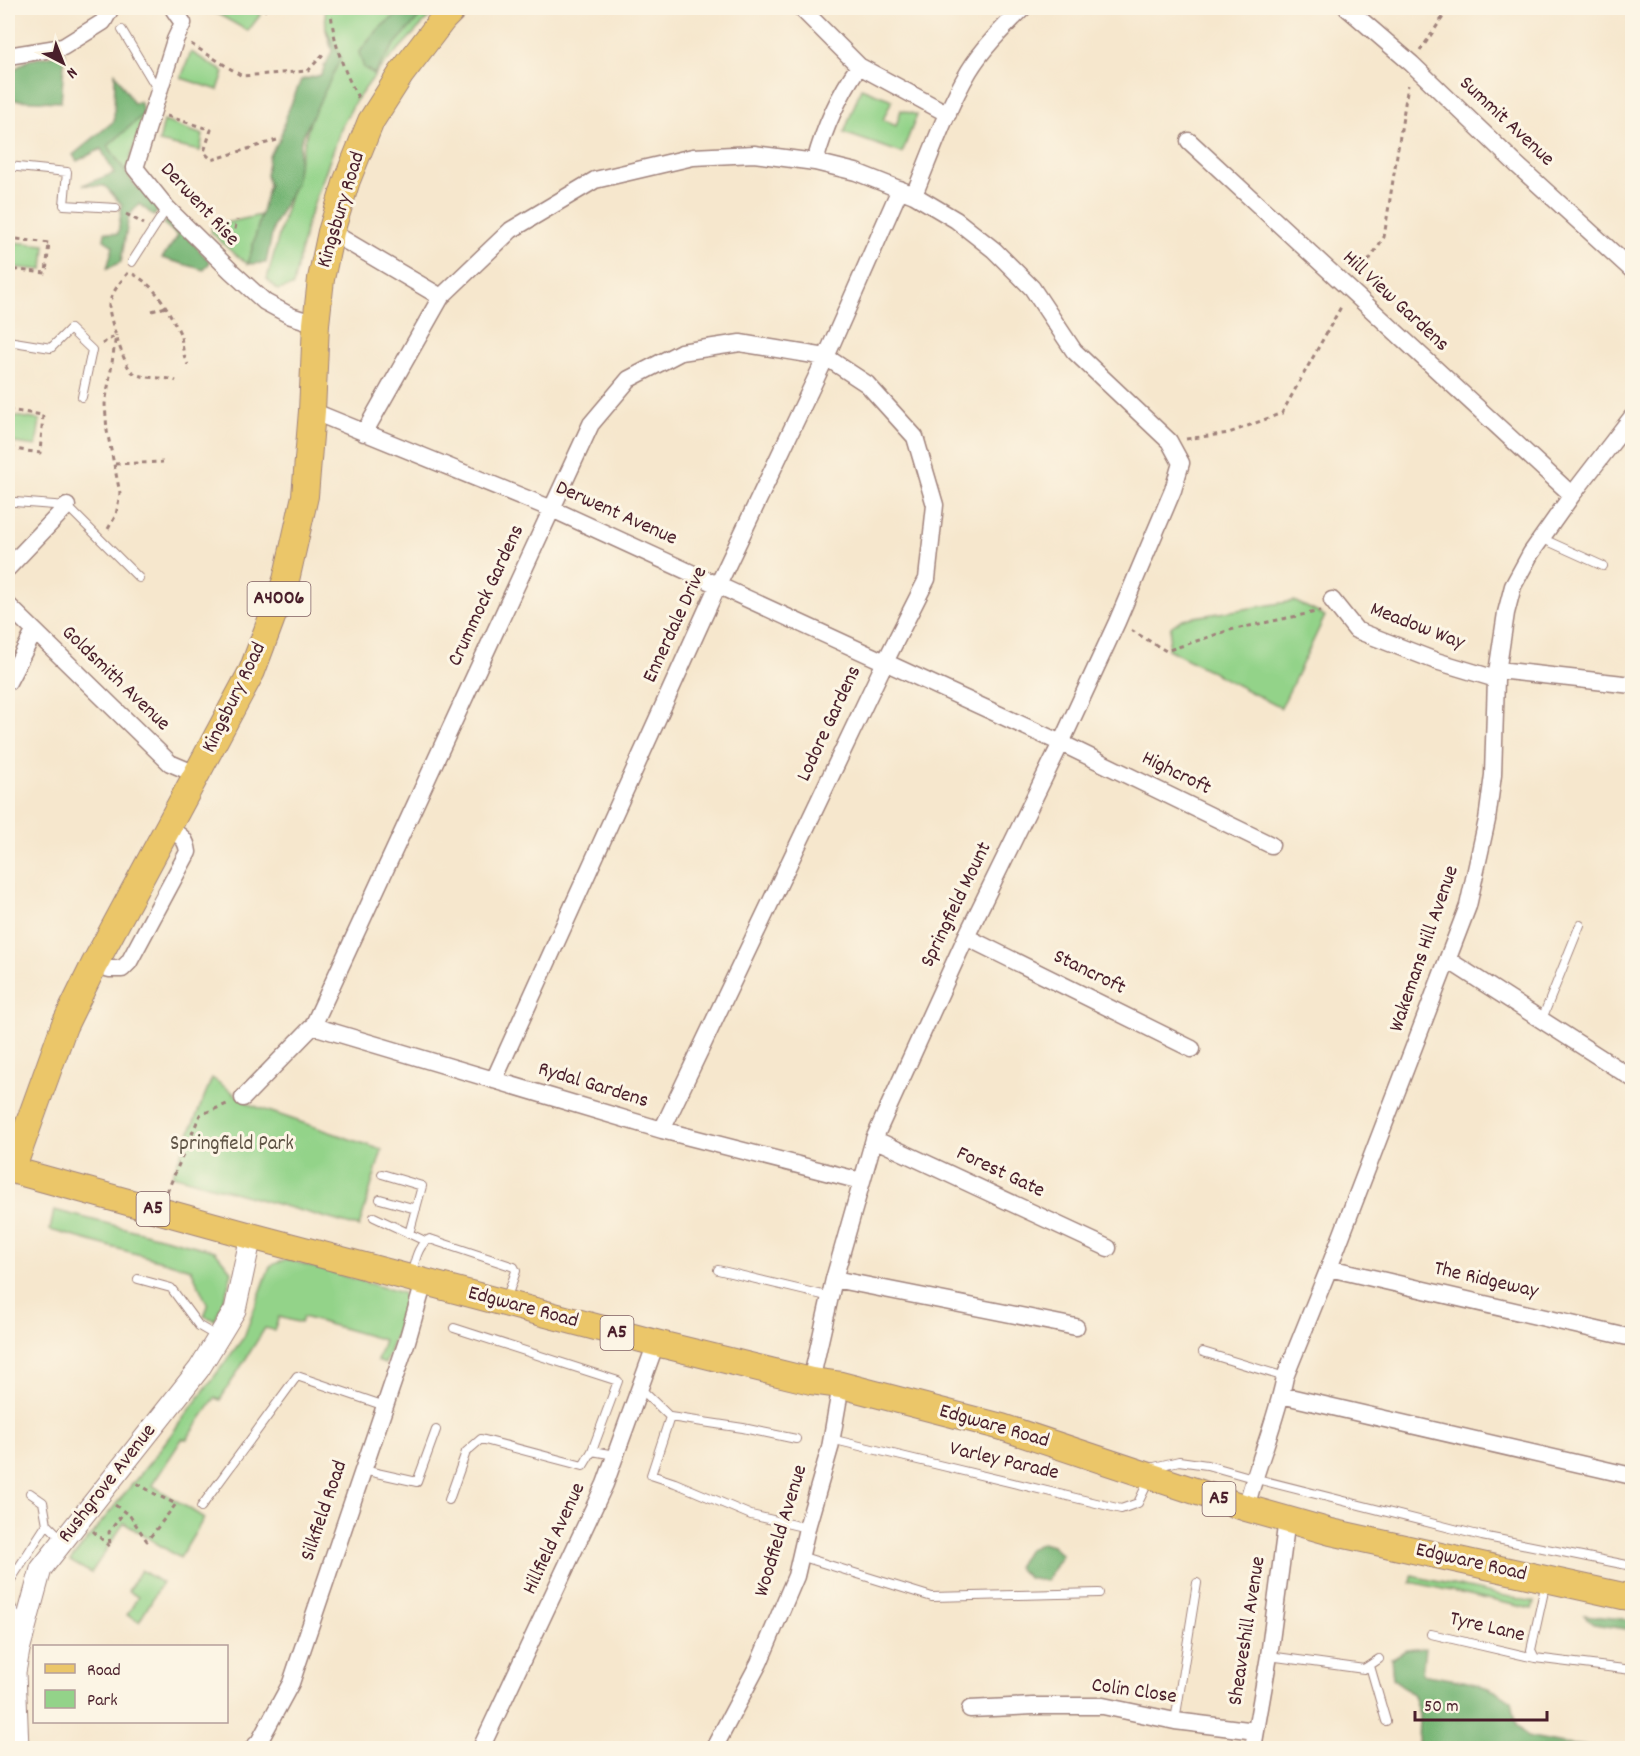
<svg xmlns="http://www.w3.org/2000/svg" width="1640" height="1756" viewBox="0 0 1640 1756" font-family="Dekko,sans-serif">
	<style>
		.green { fill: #93d389; stroke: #6e795a; stroke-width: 1.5 }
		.forest { fill: #76b575; stroke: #606a50; stroke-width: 1.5 }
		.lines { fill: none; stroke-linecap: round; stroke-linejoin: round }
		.service-casing { stroke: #a0837c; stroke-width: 10 }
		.minor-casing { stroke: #a0837c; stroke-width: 19 }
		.tertiary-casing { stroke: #a0837c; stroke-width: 23 }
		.primary-casing { stroke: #a0837c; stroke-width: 28 }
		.path { stroke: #a0837c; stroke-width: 3; stroke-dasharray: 4.5 4.5; stroke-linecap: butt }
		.service { stroke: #fff; stroke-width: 8 }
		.minor { stroke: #fff; stroke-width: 16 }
		.tertiary { stroke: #fff; stroke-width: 21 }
		.primary { stroke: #ebc669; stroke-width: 26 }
		.labels { text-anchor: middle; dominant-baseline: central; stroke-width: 6; stroke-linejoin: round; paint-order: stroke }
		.shield { fill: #fcf5e5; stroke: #7f5f63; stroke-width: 1.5 }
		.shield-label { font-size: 20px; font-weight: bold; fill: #4a1f2b }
		.street-label { font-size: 21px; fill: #4a1f2b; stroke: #fcf5e5 }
		.park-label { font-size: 21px; fill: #605547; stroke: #fcf5e5 }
	</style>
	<rect width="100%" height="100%" fill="#fcf5e5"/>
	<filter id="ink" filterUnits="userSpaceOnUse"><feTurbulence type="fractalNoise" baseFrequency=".0167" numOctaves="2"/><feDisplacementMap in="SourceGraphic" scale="12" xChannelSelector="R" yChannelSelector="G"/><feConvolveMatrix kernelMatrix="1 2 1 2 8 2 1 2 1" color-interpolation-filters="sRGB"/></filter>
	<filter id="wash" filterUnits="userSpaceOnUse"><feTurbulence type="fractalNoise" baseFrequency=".008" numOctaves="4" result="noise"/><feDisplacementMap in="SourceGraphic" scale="24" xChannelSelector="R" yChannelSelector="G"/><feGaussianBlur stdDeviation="1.35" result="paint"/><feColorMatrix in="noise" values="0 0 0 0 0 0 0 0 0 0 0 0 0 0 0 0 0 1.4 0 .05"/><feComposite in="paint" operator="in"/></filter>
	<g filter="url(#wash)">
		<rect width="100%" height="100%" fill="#f6e7cd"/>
		<path class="green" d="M 220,8 L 255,8 L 261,14 L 248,31 L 216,13 Z
			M 325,8 L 438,8 L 379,70 L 355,102 L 342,126 L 307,223 L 293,286 L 278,290 L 267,279 L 324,71 L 324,66 L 336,60 L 326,29 Z
			M 191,52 L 224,72 L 218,90 L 181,78 Z
			M 861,88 L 892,100 L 883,120 L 896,126 L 901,110 L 917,115 L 902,153 L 844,133 Z
			M 144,114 L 126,172 L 108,146 Z
			M 164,121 L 203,135 L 200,151 L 159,142 Z
			M 261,215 L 248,264 L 231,251 L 211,232 L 212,226 Z
			M 12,242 L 45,245 L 43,270 L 9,267 Z
			M 8,415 L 40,420 L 36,446 L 8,442 Z
			M 1294,601 L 1325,616 L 1281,708 L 1168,649 L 1171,627 L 1182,619 Z
			M 212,1078 L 251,1105 L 382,1150 L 359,1227 L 172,1175 Z
			M 54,1210 L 215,1251 L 232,1272 L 226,1293 L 215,1320 L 204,1316 L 208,1306 L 191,1269 L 50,1230 Z
			M 286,1259 L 402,1293 L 408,1301 L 385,1364 L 377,1361 L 384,1340 L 303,1317 L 301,1323 L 279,1317 L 274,1330 L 265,1328 L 220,1400 L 215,1398 L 187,1439 L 182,1439 L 152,1485 L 204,1518 L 180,1558 L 124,1523 L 91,1573 L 70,1561 L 155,1456 L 244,1337 L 270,1266 Z
			M 141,1570 L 162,1583 L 139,1622 L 127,1615 L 138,1597 L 128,1591 Z
			M 1412,1576 L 1534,1602 L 1532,1609 L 1411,1582 Z"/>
		<path class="forest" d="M 411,8 L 427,9 L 395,44 L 374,74 L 364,68 L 359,53 C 376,30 385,20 411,8 Z
			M 326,29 L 341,58 L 301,140 L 296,183 L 274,225 L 266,263 L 248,264 L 269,185 L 266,175 L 269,156 L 280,139 L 287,114 L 301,80 L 321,75 L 332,51 Z
			M 65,53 L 61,102 L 11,100 L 13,70 L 29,60 Z
			M 115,73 L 134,104 L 140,101 L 144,114 L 108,146 L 134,184 L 160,208 L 154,216 L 139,204 L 129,216 L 121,262 L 107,269 L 113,246 L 104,240 L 105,232 L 118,234 L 122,205 L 105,186 L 83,185 L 114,173 L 101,149 L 77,161 L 73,155 L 114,121 Z
			M 169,217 L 210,262 L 204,270 L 162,258 L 178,236 L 164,224 Z
			M 1042,1543 L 1052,1546 L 1062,1555 L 1046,1581 L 1028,1578 L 1017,1567 L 1027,1550 Z
			M 1584,1615 L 1632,1620 L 1632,1630 L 1593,1624 Z
			M 1425,1648 L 1422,1674 C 1454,1680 1485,1681 1512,1701 L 1517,1726 L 1527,1737 L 1562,1744 L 1610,1748 L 1443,1748 L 1418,1745 L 1419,1715 L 1413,1695 L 1393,1678 L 1391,1659 L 1406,1650 Z"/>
	</g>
	<g filter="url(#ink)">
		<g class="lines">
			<g class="service-casing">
				<path id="service" d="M 122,30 L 159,92
					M 8,166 L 67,172 L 64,205 L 116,208
					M 132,262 L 167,208
					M 8,341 L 51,348 L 70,329 L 92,350 L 82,397
					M 15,502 L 67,506 L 139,578
					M 1541,538 L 1603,566
					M 1542,1019 L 1580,925
					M 382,1174 L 422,1186 L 409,1234
					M 380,1199 L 416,1209
					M 374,1217 L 425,1241
					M 718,1270 L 831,1297
					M 411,1275 C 415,1263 417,1244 430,1239 L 514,1267 L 516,1271 L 506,1300
					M 138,1279 L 171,1288 L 199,1326 L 218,1337
					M 454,1328 L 618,1381 L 592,1451 L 615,1455
					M 1203,1352 L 1285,1377
					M 639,1387 L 670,1417 L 743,1428 L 796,1439
					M 670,1417 L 651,1475 L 675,1483 L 751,1515 L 807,1528
					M 831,1439 L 1121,1509 L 1138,1503 L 1150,1478
					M 1150,1468 L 1179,1461 L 1207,1465 L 1253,1478 L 1482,1536 L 1632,1566
					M 363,1470 L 417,1482 L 436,1430
					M 30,1493 L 43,1502 L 47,1524 L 64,1541
					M 449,1500 L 466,1452 L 481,1439 L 583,1466 L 592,1451
					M 201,1507 L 297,1376 L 385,1406
					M 800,1556 L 932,1597 L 1099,1593
					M 1546,1582 L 1531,1650 L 1535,1658 L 1632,1670
					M 8,1584 L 47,1524
					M 8,1602 L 22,1624
					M 1431,1634 L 1535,1658
					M 1269,1656 L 1364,1669 L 1379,1659
					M 1370,1666 L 1386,1721
					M 1175,1721 L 1197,1583"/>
			</g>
			<g class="minor-casing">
				<path id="minor" d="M 177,8 L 174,10 L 183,23 L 175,40 L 135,168 L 167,208 L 231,271 L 265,302 L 291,316 L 316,324
					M 801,8 L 859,66 L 948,114
					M 1347,8 L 1412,64 L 1516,164 L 1632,270
					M 8,56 L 63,47 L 103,22 L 111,8
					M 1189,141 L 1572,495
					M 815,162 C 824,129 839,95 859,66
					M 914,195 C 931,154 946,110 969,71 C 983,48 1004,27 1023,8
					M 331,232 L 441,297
					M 312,411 L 552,509 L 1061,743 L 1271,845
					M 364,433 L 441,297 L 511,230 L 595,180 L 693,157 L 754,154 L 815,162 L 856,172 L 914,195 L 956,220 L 994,250 L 1032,288 L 1074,351 L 1169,441 L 1181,463 L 1173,490 L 1117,622 L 1061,743 L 966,937 L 874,1139 L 834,1279 L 811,1381
					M 8,568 L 67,506
					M 1332,600 L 1356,630 L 1436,661 L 1496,679
					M 8,605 L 170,763 L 198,775
					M 1498,670 L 1632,685
					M 8,682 L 34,632
					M 966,937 L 1192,1049
					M 1448,960 L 1632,1078
					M 94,965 L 110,969 L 122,969 L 129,962 L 188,852 C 186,837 180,836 168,828
					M 313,1026 L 662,1130 L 861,1181
					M 494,1080 L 718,585 L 826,357 L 900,189
					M 243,1098 L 313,1026 L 591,424 L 629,379 L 681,352 L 740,343 L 826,357 L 867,384 L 915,437 L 935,505 L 927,579 L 885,662 L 662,1130
					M 874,1139 L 1108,1248
					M 1329,1268 L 1632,1338
					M 834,1279 L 1076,1327
					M 1281,1395 L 1632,1476
					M 1246,1508 C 1257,1464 1276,1422 1285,1377 L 1329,1268 L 1468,906 L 1487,820 L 1493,775 L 1496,679 L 1506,613 L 1513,586 L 1531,553 L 1572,495 L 1632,417
					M 970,1709 L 1033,1706 L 1103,1706 L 1175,1721 L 1256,1731
					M 253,1748 L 259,1742 L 291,1683 L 407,1341 L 424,1282
					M 481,1748 L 605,1484 L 656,1343
					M 714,1748 L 759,1663 L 796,1576 L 808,1524 L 830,1448 L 841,1385
					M 1253,1748 L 1269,1656 L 1287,1519"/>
			</g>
			<g class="tertiary-casing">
				<path id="tertiary" d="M 18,1748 L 15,1672 L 19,1650 L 41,1569 L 199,1369 L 235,1310 L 251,1236"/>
			</g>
			<g class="primary-casing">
				<path id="primary" d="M 8,1169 L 251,1236 L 656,1343 L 811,1381 L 841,1385 L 1002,1427 L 1246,1508 L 1331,1532 L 1623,1596 L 1632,1597
					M 12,1170 L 64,1026 L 94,965 L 252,671 L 286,580 L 305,496 L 312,411 L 316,324 L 321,279 L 331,232 L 347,180 L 371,121 L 401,74 L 443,19 L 454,8"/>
			</g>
			<path class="path" d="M 263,8 L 269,14
				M 331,8 C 332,40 344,73 360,101
				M 191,44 L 242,76 L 308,71 L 325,52
				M 1420,51 L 1449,8
				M 167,116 L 211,130 L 204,152 L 212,160 L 280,139
				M 126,214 L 144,224
				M 8,238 L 49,243 L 46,273 L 8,269
				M 231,247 L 237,220
				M 128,273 C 121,281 111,293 109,305 C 108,315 124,364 131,371 C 143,381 163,375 176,381
				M 133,274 C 153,285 163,300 173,320 C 176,326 180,332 181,337 C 183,348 183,356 188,365
				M 1359,276 L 1384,237 L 1408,85
				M 152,311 L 166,307
				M 102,344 L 116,335
				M 8,410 L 43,415 L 40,453 L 8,448
				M 1186,439 L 1229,433 L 1282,413 L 1342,305
				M 115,464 L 163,462
				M 108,529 L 116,515 L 120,493 L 107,431 L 105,404 L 111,370 L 116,335
				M 1131,630 L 1166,651 L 1230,630 L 1321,611
				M 167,1192 L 200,1115 L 227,1104
				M 115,1505 L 130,1516 L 147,1541 L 176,1504 L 155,1494 L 135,1482
				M 93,1531 L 110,1547 L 109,1532 L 124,1512"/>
			<use href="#service" class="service"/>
			<use href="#minor" class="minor"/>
			<use href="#tertiary" class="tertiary"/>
			<use href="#primary" class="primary"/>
		</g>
	</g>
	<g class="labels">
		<g class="shield">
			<rect x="247.5" y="582" width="63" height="34" rx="4.5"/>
			<rect x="136.5" y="1192" width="33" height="34" rx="4.5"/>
			<rect x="600.5" y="1316" width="33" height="34" rx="4.5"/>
			<rect x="1202.5" y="1482" width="33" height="34" rx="4.5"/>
		</g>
		<g class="shield-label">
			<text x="279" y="599">A4006</text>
			<text x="153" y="1209">A5</text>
			<text x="617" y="1333">A5</text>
			<text x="1219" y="1499">A5</text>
		</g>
		<g class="street-label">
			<text transform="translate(1506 122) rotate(43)">Summit Avenue</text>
			<text transform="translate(199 205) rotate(47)">Derwent Rise</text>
			<text transform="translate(342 210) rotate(-73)">Kingsbury Road</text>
			<text transform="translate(1395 302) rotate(43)">Hill View Gardens</text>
			<text transform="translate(616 514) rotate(24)">Derwent Avenue</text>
			<text transform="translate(487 596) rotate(-65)">Crummock Gardens</text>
			<text transform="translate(676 625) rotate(-65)">Ennerdale Drive</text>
			<text transform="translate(1417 627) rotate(21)">Meadow Way</text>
			<text transform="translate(115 679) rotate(44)">Goldsmith Avenue</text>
			<text transform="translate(235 698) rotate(-64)">Kingsbury Road</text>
			<text transform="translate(830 724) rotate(-65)">Lodore Gardens</text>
			<text transform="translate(1176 774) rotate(26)">Highcroft</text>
			<text transform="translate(957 905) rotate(-64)">Springfield Mount</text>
			<text transform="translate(1425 949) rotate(-71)">Wakemans Hill Avenue</text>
			<text transform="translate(1089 973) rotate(26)">Stancroft</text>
			<text transform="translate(593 1086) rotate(17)">Rydal Gardens</text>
			<text transform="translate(1000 1173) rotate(25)">Forest Gate</text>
			<text transform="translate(1486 1281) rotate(13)">The Ridgeway</text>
			<text transform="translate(523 1308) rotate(15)">Edgware Road</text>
			<text transform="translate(994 1427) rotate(16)">Edgware Road</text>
			<text transform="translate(1004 1462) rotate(13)">Varley Parade</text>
			<text transform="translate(108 1484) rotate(-52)">Rushgrove Avenue</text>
			<text transform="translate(325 1511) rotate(-71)">Silkfield Road</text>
			<text transform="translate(782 1531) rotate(-73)">Woodfield Avenue</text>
			<text transform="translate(555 1539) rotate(-65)">Hillfield Avenue</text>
			<text transform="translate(1471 1563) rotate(13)">Edgware Road</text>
			<text transform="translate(1487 1628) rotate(13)">Tyre Lane</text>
			<text transform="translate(1248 1631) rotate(-81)">Sheaveshill Avenue</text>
			<text transform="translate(1134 1692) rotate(8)">Colin Close</text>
		</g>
		<g class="park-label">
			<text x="232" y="1145">Springfield Park</text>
		</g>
	</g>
	<rect width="1640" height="1756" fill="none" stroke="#fcf5e5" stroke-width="30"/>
	<rect x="33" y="1645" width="195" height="78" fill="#fcf5e5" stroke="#b59f9b" stroke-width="1.5"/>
	<rect x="45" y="1664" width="30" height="9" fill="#ebc669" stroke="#b59f9b" stroke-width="1.5"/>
	<text x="87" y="1675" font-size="18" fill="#4a1f2b">Road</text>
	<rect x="45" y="1690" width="30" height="18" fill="#93d389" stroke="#b59f9b" stroke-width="1.5"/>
	<text x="87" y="1705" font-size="18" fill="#4a1f2b">Park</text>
	<g transform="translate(63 63) rotate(138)" stroke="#fcf5e5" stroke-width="4.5" paint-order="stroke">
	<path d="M0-4.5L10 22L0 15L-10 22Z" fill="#4a1f2b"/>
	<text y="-9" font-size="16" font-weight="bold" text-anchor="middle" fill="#4a1f2b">N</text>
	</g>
	<path d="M1415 1711v9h132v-9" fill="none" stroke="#4a1f2b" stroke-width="3"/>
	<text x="1424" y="1711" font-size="18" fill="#4a1f2b" stroke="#fcf5e5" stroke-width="4.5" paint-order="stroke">50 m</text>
</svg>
